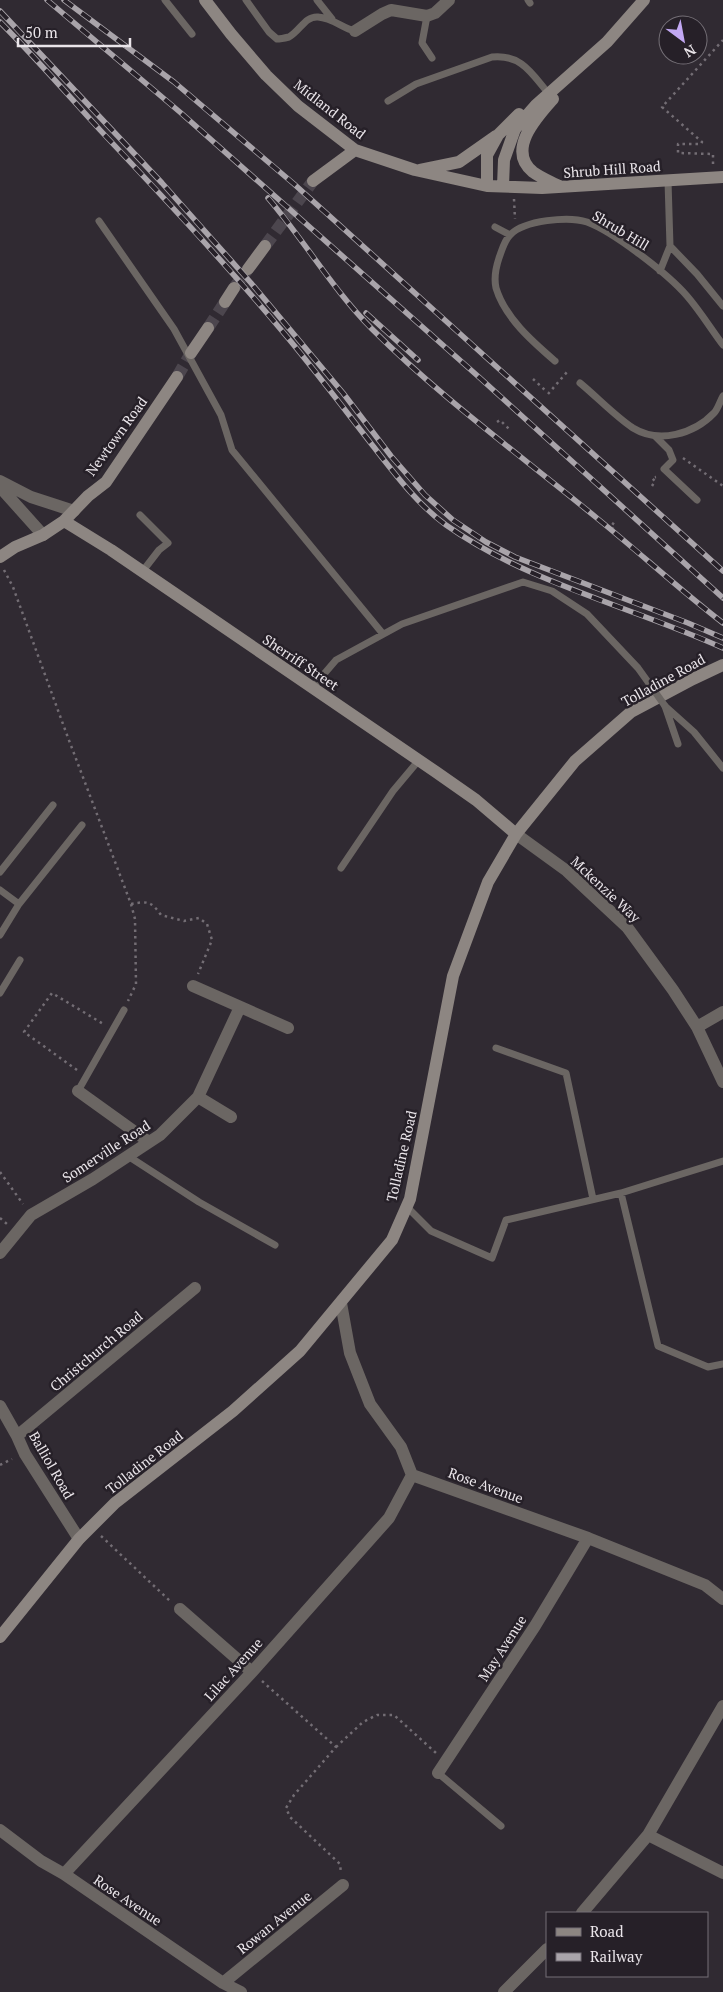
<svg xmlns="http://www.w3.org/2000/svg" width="723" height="1992" viewBox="0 0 723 1992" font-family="'PT Serif',serif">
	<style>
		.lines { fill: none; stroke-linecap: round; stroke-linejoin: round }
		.secondary-tunnel { stroke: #4c464e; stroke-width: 12; stroke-dasharray: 12 6; stroke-linecap: butt }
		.path { stroke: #736d74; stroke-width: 2.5; stroke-dasharray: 2.5 4; stroke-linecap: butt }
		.lane { stroke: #6b6663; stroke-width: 7 }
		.street { stroke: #6b6663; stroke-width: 12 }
		.secondary { stroke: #8d8682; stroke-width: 12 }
		.rail-casing { stroke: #a9a4aa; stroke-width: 5.5 }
		.rail { stroke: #262028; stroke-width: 4; stroke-dasharray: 11; stroke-linecap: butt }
		.lane-bridge { stroke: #6b6663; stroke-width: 7 }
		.labels { text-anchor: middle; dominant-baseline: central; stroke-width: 5; stroke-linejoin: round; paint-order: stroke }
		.street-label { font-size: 14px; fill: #eae5ea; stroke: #262028 }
	</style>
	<rect width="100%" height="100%" fill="#302a32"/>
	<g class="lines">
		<path class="secondary-tunnel" d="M 265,246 L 313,181
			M 234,288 L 248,269
			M 208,328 L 225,302
			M 177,377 L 191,353"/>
		<path class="path" d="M 713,164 L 713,154 L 678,153 L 678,144 L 701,144 L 702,142 L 662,107 L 723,40
			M 514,199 L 515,219
			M 533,379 L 546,391
			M 548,394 L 567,372
			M 497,422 L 500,420 L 511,431
			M 683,458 L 723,486
			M 652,486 L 655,481 L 652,478 L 656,477
			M 612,523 L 615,525 L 613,528
			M 4,570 L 13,587 L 67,735 L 131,904 L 135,919 L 136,984 L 128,1001
			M 131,904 C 148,901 151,901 161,915 L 184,921 L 199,918 L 207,924 L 212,940 L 198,974
			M 77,1070 L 24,1032 L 52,993 L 105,1025
			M 0,1172 L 23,1204
			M 0,1218 L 7,1224
			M 0,1465 L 12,1459
			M 101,1536 L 170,1601
			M 262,1681 L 336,1747 L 294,1795 L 286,1808 L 290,1817 L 340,1864 L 341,1873
			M 336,1747 L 363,1722 L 377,1715 L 394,1715 L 436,1753"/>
		<path class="lane" d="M 165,0 L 192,34
			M 246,0 L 269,32 L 277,39 C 281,39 285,38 289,37 C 300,31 305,16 318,17 C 333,18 342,28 355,31
			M 317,0 L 332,19
			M 528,0 L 530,3
			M 427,16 L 422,43 L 432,58
			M 388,101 L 416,84 L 492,57 C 522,54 532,74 549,94
			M 99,221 L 174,329 L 221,415 L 232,450 L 383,634
			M 495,227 L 510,235
			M 670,246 L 697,274 L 723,306
			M 660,271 L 670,246 L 668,181
			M 555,361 C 533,342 505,318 496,288 C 494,279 496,267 499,258 C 502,250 504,241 510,235 C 524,220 569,216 587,222 C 614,232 668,274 687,296 C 700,311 711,329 723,345
			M 580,383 C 596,396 616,417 633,428 C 659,444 694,434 714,413 C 718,409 720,401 723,396
			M 655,436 L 669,450 L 673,460 L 664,469 L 697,500
			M 140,515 L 168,543 L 159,550 L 142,572
			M 312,688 L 336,660 L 402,624 L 523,582 L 552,591 L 587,614 L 638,668 L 653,689
			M 665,706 L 694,732 L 723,768
			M 665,706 L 678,744
			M 341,868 L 393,791 L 419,760
			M 0,872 L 53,805
			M 0,890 L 19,904 L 0,935
			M 19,904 L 82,825
			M 0,993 L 20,960
			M 496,1048 L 566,1073 L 593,1199
			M 78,1091 L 124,1010
			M 128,1156 L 199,1202 L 275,1245
			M 621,1193 L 658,1346 L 708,1367 L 723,1364
			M 407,1207 L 431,1231 L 492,1258 L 506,1220 L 621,1193 L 723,1161
			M 438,1773 L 501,1826"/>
		<path class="street" d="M 355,31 L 382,14 L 391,10 L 427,16 L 435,13 L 449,0
			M 0,481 L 31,497 L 74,511
			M 0,487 L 43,535
			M 516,834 L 567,871 L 627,927 L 673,990 L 697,1027 L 723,1082
			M 193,986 L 288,1028
			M 697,1027 L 723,1012
			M 78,1091 L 149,1142
			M 198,1097 L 231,1117
			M 0,1253 L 31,1215 L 93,1179 L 160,1135 L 198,1097 L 240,1007
			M 341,1303 L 350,1353 L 370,1404 L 401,1447 L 412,1475 L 588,1538 L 705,1585 L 723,1599
			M 0,1406 L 17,1436 L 25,1454 L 79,1539
			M 17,1436 L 195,1288
			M 180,1609 L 252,1672
			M 438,1773 L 535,1626 L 588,1538
			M 0,1830 L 41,1861 L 64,1874 L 223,1983 L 241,1992
			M 648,1835 L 723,1873
			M 64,1874 L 252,1672 L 389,1518 L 412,1475
			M 582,1913 L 648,1835 L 723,1706
			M 223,1983 L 343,1885
			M 504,1992 L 547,1949"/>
		<path class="secondary" d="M 205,0 L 231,34 L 266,75 L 298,106 L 355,150 L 415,170 L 487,186 L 542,188 L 723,177
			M 553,99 C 537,117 506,150 533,172 C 541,178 552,182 561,187
			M 420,170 L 459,162 L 496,136
			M 313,181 L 355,150
			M 487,186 L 487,155 L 498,135 L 519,114
			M 503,186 L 504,160 L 515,129 L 536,105 L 607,42 L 644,0
			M 248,269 L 265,246
			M 225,302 L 234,288
			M 191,353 L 208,328
			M 64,521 L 111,550 L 436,772 L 476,800 L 516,834
			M 0,557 L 15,547 L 43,535 L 64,521 L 88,496 L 106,482 L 177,377
			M 0,1637 L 79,1539 L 115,1503 L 233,1411 L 300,1351 L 392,1240 L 410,1199 L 453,976 L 488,882 L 516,834 L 575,761 L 631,712 L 693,679 L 723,665"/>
		<g class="rail-casing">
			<path id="rail" d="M 47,0 L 181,113 L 480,378 L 723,598
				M 64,0 L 174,82 L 294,184 L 723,571
				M 0,11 L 162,183 L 251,283 L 343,393 L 391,456 L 425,495 L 453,520 L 486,542 L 515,557 L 688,623 L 723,638
				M 0,22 C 35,57 67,94 100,130 C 164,198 228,266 288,338 C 317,373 345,410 373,446 C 395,474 417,504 446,525 C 528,583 632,607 723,648
				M 268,198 C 304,240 333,290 372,329 C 441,398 523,457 598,519 C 640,553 680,590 723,623
				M 366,313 L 418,360"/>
		</g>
		<use href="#rail" class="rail"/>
		<path class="lane-bridge" d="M 653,689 L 665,706"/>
	</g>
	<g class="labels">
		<g class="street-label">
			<text transform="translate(330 109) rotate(38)">Midland Road</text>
			<text transform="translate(612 169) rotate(-4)">Shrub Hill Road</text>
			<text transform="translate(621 230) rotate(31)">Shrub Hill</text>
			<text transform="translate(116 436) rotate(-54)">Newtown Road</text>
			<text transform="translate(301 662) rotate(34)">Sherriff Street</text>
			<text transform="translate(663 680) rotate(-29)">Tolladine Road</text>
			<text transform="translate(606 889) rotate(43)">Mckenzie Way</text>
			<text transform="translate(106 1151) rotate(-33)">Somerville Road</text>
			<text transform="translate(401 1156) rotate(-77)">Tolladine Road</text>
			<text transform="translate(96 1351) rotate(-40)">Christchurch Road</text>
			<text transform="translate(144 1462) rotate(-38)">Tolladine Road</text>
			<text transform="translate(52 1465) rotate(60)">Balliol Road</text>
			<text transform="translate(486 1485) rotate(20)">Rose Avenue</text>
			<text transform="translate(502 1648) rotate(-57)">May Avenue</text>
			<text transform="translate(233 1669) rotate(-48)">Lilac Avenue</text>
			<text transform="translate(128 1900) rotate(34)">Rose Avenue</text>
			<text transform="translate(274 1922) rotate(-39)">Rowan Avenue</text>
		</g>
	</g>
	<rect x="546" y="1912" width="162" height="65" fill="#262028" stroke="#746f76"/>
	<rect x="556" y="1928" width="25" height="8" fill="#8d8682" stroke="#746f76"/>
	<text x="590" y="1937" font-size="15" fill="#eae5ea">Road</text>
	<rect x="556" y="1953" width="25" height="8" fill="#a9a4aa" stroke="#746f76"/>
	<text x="590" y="1962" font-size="15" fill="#eae5ea">Railway</text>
	<g transform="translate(683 40) rotate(148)"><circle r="24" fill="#262028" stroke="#746f76"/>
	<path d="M0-4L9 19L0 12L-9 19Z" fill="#c2a8f3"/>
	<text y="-8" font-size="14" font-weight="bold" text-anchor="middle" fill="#eae5ea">N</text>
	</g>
	<path d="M18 38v8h112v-8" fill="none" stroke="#eae5ea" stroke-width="2.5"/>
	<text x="25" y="38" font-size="15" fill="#eae5ea" stroke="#262028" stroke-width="4" paint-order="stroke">50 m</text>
</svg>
